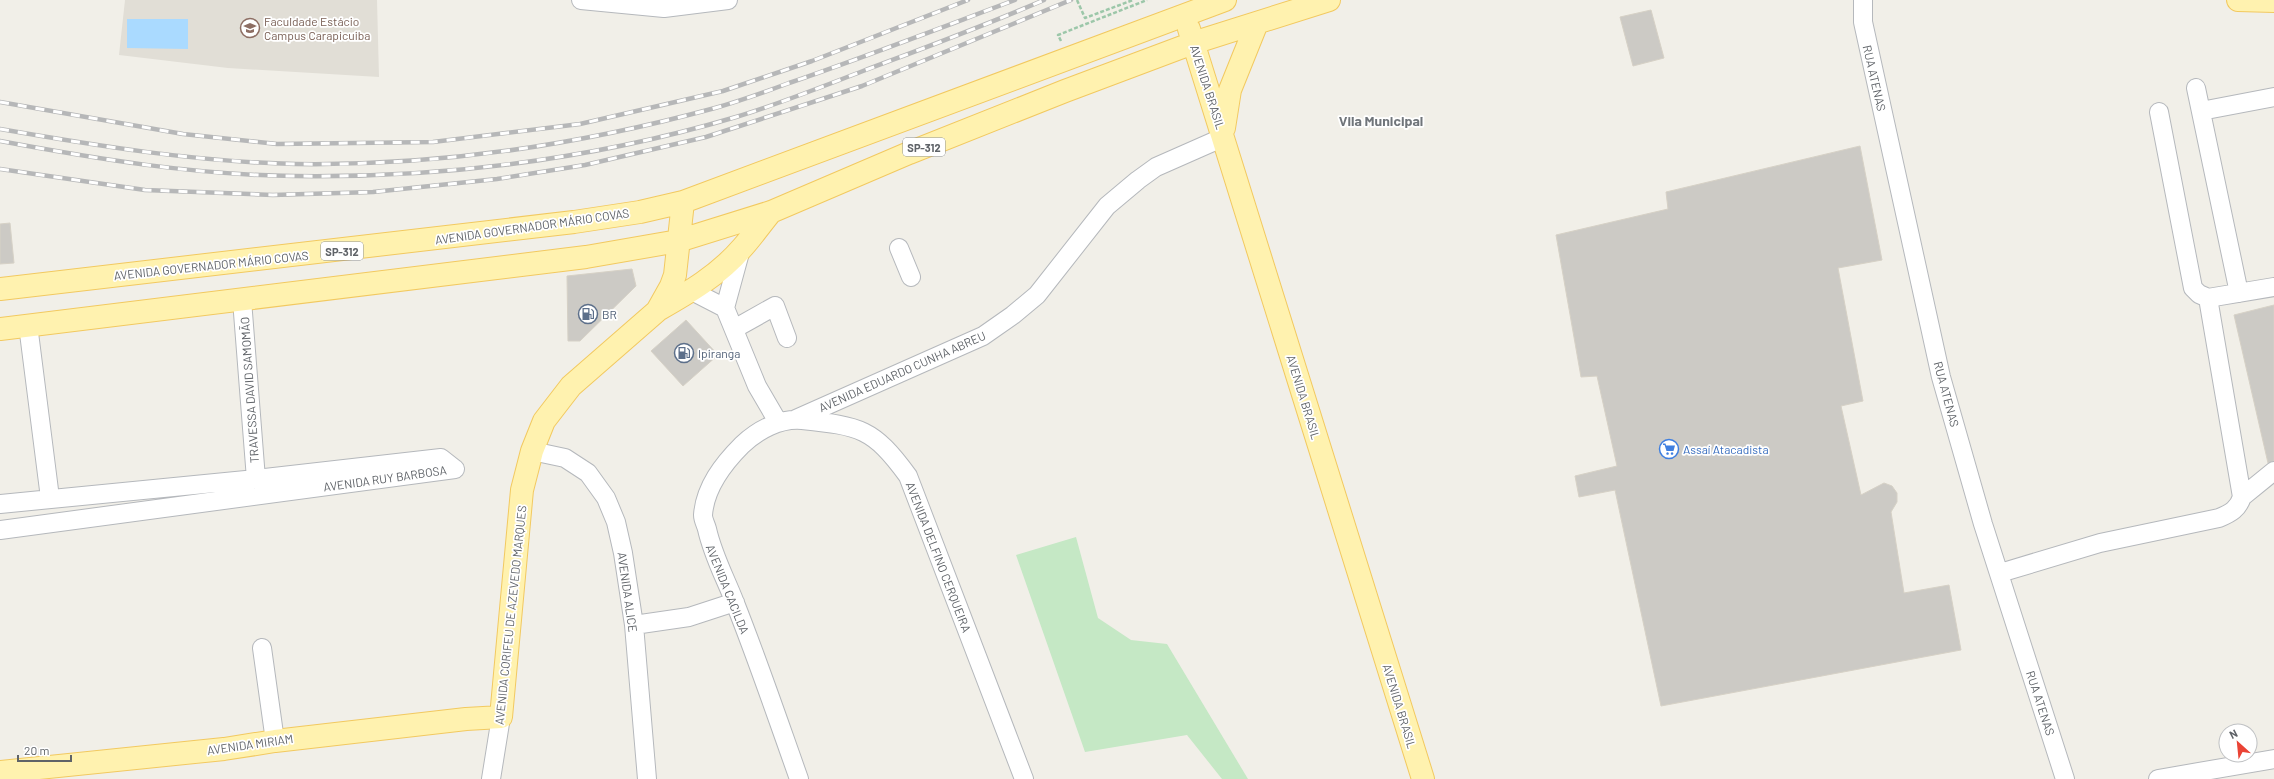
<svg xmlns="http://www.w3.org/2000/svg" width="2274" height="779" viewBox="0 0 2274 779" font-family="Barlow,sans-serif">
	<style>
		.education { fill: #e1ded6 }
		.green { fill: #c5e8c5 }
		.water { fill: #aadaff }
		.building { fill: #cccac5; stroke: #d6d1c6 }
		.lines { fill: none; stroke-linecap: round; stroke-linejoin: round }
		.minor-casing { stroke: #b5b8bc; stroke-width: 20 }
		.major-casing { stroke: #f2c960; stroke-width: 24 }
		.path { stroke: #9cc7a9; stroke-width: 2.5; stroke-dasharray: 4 2; stroke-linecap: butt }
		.minor { stroke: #fff; stroke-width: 18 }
		.major { stroke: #fff2af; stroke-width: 22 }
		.rail-casing { stroke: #b6b7b8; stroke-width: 4.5 }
		.rail { stroke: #fff; stroke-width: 3; stroke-dasharray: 9; stroke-linecap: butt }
		.labels { text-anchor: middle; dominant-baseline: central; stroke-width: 3.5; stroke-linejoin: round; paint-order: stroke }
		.shield { fill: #fff; stroke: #8f9295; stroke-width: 1 }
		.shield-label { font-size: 11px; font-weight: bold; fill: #5f6368 }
		.education-label { font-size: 12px; fill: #785e54; stroke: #fff; text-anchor: start }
		.street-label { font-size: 12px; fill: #5f6368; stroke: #fff }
		.service-label { font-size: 12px; fill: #4e5e75; stroke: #fff; text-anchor: start }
		.shop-label { font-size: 12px; fill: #366cbe; stroke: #fff; text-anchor: start }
		.quarter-label { font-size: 14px; font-weight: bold; fill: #70757a; stroke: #fff }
	</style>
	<rect width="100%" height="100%" fill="#f1efe8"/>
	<path class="education" d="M 125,0 L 377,0 L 379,77 L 228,68 L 119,55 Z"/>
	<path class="green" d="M 1076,537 L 1098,618 L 1131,640 L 1167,644 L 1248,779 L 1222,779 L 1187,735 L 1085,752 L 1016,555 Z"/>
	<path class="water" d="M 127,19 L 188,19 L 188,49 L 127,48 Z"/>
	<path class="building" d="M 1651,10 L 1664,58 L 1633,66 L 1620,17 Z
		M 1860,146 L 1882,260 L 1838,268 L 1863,401 L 1841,406 L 1861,495 L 1884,483 L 1892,486 L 1897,493 L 1897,502 L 1891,512 L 1904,593 L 1949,585 L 1961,650 L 1661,706 L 1615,490 L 1579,497 L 1575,476 L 1617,466 L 1597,376 L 1581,377 L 1556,235 L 1668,209 L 1666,192 Z
		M 10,223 L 14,263 L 0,264 L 0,224 Z
		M 632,269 L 636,286 L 580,341 L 568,341 L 567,276 Z
		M 2274,305 L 2274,461 L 2268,463 L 2234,315 Z
		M 686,320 L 718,355 L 683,386 L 651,351 Z"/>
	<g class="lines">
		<g class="minor-casing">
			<path id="minor" d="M 581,0 L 664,8 L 728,0
				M 1863,0 L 1863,22 L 1941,377 L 1983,524 L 2065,779
				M 2196,88 L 2239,293
				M 2201,111 L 2274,97
				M 2159,112 L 2193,288 L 2199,294 L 2208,298 L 2274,287
				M 899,248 L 911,277
				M 741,249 L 725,308 L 757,386 L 778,422
				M 692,291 L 725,308
				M 242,300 L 256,479
				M 28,325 L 50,498
				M 734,329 L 775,306 L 787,338
				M 796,419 L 983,336 L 1013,315 L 1037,295 L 1107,206 L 1138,180 L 1156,167 L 1224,137
				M 532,451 L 565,458 L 588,473 L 606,498 L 616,522 L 623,553 L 634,625 L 647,779
				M 2242,497 L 2274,471
				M 0,504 L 256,479 L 441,458 L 455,469
				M 0,530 L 455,469
				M 2000,573 L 2100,543 L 2219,518 C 2231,513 2238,509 2242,497 L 2208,298
				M 634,625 L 689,617 L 735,602
				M 262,648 L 275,741
				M 491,779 L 501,717
				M 799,779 C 778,720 758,661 735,603 C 725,577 713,556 707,529 C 706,525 703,520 703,515 C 705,487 723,464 742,445 C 758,430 780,418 802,420 C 860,426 873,428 908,476 L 1024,779
				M 2158,779 L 2274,759"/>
		</g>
		<g class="major-casing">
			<path id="major" d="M 2238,0 L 2274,1
				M 1189,29 L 1423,779
				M 1224,128 L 1230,90 L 1257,23
				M 0,289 L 574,222 L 640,212 L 683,202 L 1225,0
				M 658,310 C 688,293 719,275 742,248 C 752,237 761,224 771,212
				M 0,329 L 586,257 L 678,241 L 771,212 L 909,153 L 1065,91 L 1193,43 L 1329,0
				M 0,772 L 224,749 L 275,741 L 466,719 L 501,717 L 522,490 L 532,451 L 544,421 L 571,386 L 657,311 L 671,286 L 675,275 L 683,202"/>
		</g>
		<path class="path" d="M 1077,0 L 1085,18 L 1133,0
			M 1061,41 L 1058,35 L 1147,0"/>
		<use href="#minor" class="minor"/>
		<use href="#major" class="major"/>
		<g class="rail-casing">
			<path id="rail" d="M 0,102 L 183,134 L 277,144 L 433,142 L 580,124 L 723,91 L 812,61 L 968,0
				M 0,129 C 98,146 197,162 296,164 C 437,166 579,145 715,108 C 740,101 765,92 789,83 C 865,57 940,28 1015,0
				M 0,141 C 97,159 195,175 294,176 C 443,178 594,159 736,117 C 779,104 821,87 863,71 C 924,48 984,26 1044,0
				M 0,169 L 145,190 L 273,195 L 373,192 L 497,179 L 585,165 L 706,137 L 862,86 L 1071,0"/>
		</g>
		<use href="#rail" class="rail"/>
	</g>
	<defs>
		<g id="university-ring" transform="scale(1)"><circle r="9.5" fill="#fff" stroke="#8d6e63" stroke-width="1.5"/><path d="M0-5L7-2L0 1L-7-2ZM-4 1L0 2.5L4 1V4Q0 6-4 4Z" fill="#8d6e63"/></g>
		<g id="fuel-ring" transform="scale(1)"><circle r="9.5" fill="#fff" stroke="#5c6f8a" stroke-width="1.5"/><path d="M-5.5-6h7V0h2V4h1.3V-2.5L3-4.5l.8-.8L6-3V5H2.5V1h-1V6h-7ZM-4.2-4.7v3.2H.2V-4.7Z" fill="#5c6f8a"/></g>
		<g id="supermarket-ring" transform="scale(1)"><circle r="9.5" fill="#fff" stroke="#3f7fe0" stroke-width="1.5"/><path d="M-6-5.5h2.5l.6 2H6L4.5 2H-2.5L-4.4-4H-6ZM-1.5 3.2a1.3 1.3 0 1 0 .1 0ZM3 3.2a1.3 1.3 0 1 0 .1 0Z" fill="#3f7fe0"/></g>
	</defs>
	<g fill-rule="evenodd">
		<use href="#university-ring" x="250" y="28"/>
		<use href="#fuel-ring" x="588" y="314"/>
		<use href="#fuel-ring" x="684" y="353"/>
		<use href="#supermarket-ring" x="1669" y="449"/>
	</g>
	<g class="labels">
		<g class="shield">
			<rect x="903" y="138" width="42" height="18" rx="3"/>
			<rect x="321" y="242" width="42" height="18" rx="3"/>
		</g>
		<g class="shield-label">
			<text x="924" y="147">SP-312</text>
			<text x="342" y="251">SP-312</text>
		</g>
		<g class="education-label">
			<text x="264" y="21">Faculdade Estácio<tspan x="264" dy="14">Campus Carapicuiba</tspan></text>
		</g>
		<g class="street-label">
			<text transform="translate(1875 78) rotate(77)">RUA ATENAS</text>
			<text transform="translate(1208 87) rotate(72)">AVENIDA BRASIL</text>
			<text transform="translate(532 226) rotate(-8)">AVENIDA GOVERNADOR MÁRIO COVAS</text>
			<text transform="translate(211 265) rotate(-6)">AVENIDA GOVERNADOR MÁRIO COVAS</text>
			<text transform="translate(902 371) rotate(-24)">AVENIDA EDUARDO CUNHA ABREU</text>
			<text transform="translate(249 390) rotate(-94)">TRAVESSA DAVID SAMOMÃO</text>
			<text transform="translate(1947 394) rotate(75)">RUA ATENAS</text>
			<text transform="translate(1304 397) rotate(73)">AVENIDA BRASIL</text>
			<text transform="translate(385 478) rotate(-8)">AVENIDA RUY BARBOSA</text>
			<text transform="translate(939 557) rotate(69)">AVENIDA DELFINO CERQUEIRA</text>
			<text transform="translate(728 589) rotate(68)">AVENIDA CACILDA</text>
			<text transform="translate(628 592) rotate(82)">AVENIDA ALICE</text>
			<text transform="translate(510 615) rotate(-84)">AVENIDA CORIFEU DE AZEVEDO MARQUES</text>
			<text transform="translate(2041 703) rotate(72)">RUA ATENAS</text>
			<text transform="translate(1400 706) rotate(73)">AVENIDA BRASIL</text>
			<text transform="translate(250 744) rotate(-8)">AVENIDA MIRIAM</text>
		</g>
		<g class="service-label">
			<text x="602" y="314">BR</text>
			<text x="698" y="353">Ipiranga</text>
		</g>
		<g class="shop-label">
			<text x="1683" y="449">Assaí Atacadista</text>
		</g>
		<g class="quarter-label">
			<text x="1381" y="120">Vila Municipal</text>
		</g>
	</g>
	<g transform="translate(2238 743) rotate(333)"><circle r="19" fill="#ffffff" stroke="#bfc1c3"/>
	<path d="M0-3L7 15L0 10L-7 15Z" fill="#ea4335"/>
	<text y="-6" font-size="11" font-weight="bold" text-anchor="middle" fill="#5f6368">N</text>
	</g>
	<path d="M18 755v6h53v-6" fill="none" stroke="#5f6368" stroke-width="2"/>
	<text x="24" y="755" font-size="12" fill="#5f6368" stroke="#ffffff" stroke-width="3" paint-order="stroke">20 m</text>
</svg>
